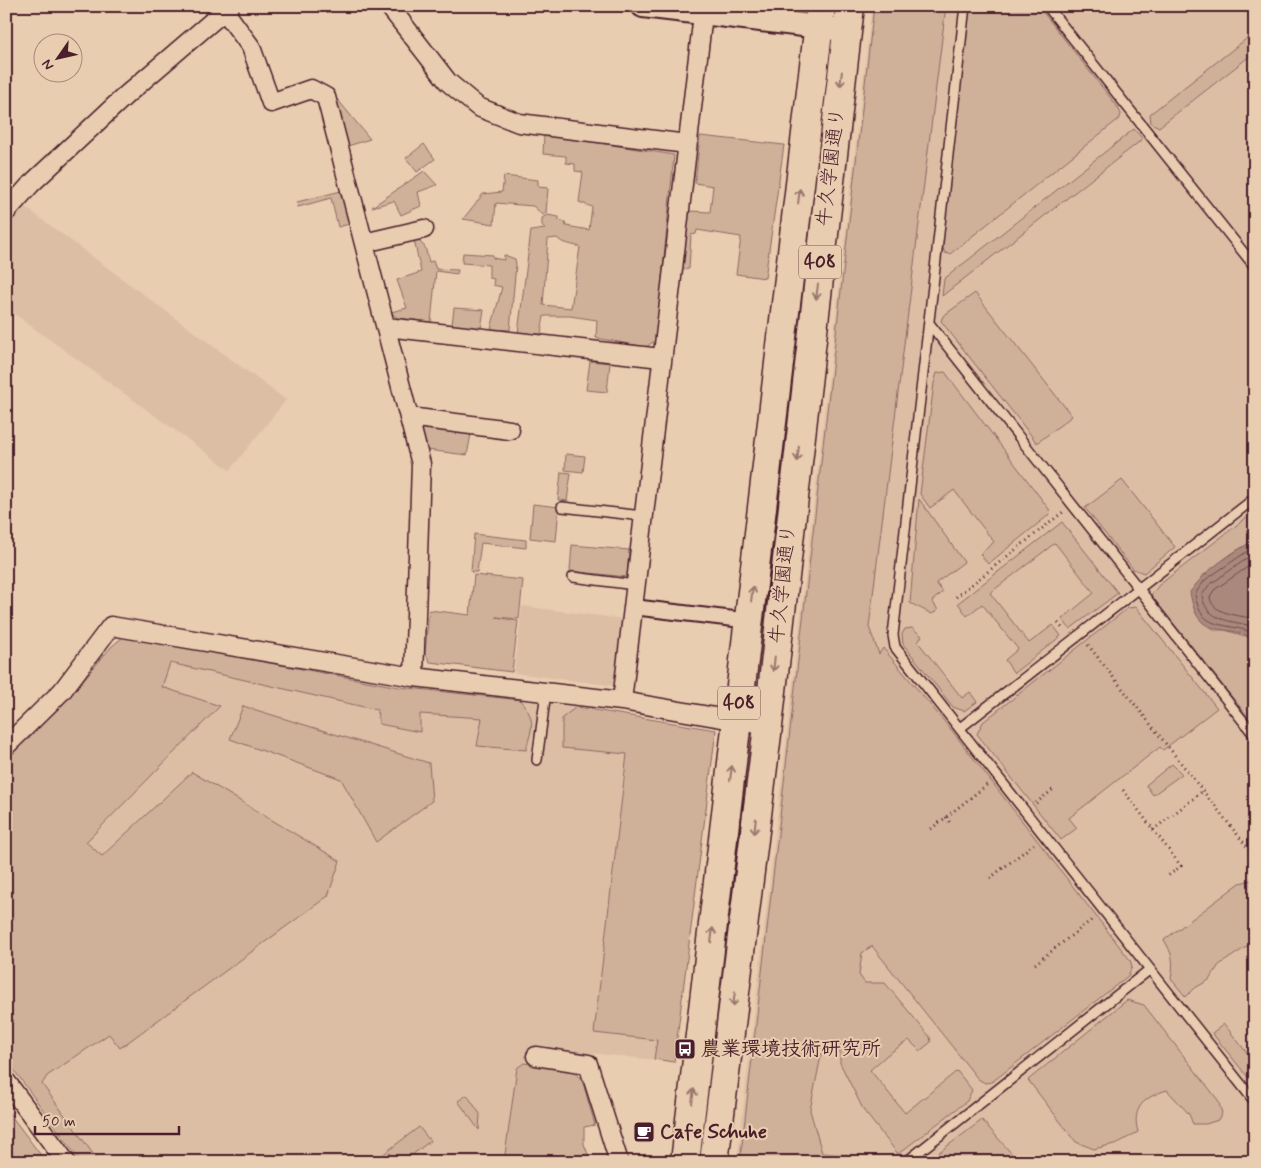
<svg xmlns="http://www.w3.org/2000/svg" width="1261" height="1168" viewBox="0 0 1261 1168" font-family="Mynerve,'Klee One',sans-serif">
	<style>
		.built { fill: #dcbea5 }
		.green { fill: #cfb19a; stroke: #8c6862; fill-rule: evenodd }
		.water { fill: #aa897b; stroke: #845f5b }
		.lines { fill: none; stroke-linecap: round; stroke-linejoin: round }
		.shore { stroke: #70494b; stroke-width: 1 }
		.service-casing { stroke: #4a1f2b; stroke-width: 12 }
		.pedestrian-casing { stroke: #4a1f2b; stroke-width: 18 }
		.minor-casing { stroke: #4a1f2b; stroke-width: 21 }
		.tertiary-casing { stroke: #4a1f2b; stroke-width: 26 }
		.trunk-casing { stroke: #4a1f2b; stroke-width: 31 }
		.path { stroke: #4a1f2b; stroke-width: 3; stroke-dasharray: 1 4; stroke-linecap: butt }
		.service { stroke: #e9cdb0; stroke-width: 9 }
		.pedestrian { stroke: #e9cdb0; stroke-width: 14 }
		.minor { stroke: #e9cdb0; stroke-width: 18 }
		.tertiary { stroke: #e9cdb0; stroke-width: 22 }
		.trunk { stroke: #e9cdb0; stroke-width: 28 }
		.oneway { stroke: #9a766e }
		.labels { text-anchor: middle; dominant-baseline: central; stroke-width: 4; stroke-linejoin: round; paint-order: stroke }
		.shield { fill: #e9cdb0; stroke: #7a5353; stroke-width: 1 }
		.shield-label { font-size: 19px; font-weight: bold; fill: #4a1f2b }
		.street-label { font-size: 20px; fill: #4a1f2b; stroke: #e9cdb0 }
		.poi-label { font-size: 20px; font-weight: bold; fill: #4a1f2b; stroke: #e9cdb0; text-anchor: start }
	</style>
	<rect width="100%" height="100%" fill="#e9cdb0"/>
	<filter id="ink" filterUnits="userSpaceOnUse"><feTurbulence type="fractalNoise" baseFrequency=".02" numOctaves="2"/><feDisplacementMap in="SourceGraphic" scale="10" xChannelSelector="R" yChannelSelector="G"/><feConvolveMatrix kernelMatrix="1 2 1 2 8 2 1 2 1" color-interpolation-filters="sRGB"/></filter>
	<g filter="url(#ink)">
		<path class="built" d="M 872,6 L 1255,6 L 1255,1162 L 737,1162 Z
			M 24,206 L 286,400 L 230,470 L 6,308 L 6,226 Z
			M 522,606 L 623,619 L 615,686 L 514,673 Z
			M 124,636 L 399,687 L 576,707 L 716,730 L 674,1062 L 532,1047 L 518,1162 L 81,1162 L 6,1059 L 6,759 L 63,704 L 111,647 Z"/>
		<path class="green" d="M 874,6 L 946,6 L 869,627 L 879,654 L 883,648 L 953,732 L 1130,960 L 1132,966 L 1128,976 L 992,1082 L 985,1083 L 978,1079 L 872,946 L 862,953 L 859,975 L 865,983 L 885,983 L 930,1037 L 931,1042 L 920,1051 L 909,1040 L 887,1055 L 870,1070 L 905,1113 L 957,1071 L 972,1090 L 967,1101 L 898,1154 L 864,1111 L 840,1063 L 840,1042 L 823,1046 L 810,1110 L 822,1153 L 850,1155 L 861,1162 L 740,1162 Z
			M 969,6 L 1038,6 L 1117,106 L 1121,114 L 1120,118 L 950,254 L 945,253 L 941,244 Z
			M 1255,32 L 1255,52 L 1159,127 L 1151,123 L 1150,114 Z
			M 338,100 L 370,139 L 348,146 L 335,102 Z
			M 1134,129 L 1142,138 L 1139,142 L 942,296 L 944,279 Z
			M 544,134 L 674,155 L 656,340 L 646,347 L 596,338 L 597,320 L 570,316 L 544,316 L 541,334 L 518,333 L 531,231 L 545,229 L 542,225 L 542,218 L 547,215 L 559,217 L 559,220 L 565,222 L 566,226 L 589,230 L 592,207 L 579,202 L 583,172 L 575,171 L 575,164 L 566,163 L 566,156 L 543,154 ZM 557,238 L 562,242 L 580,247 L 571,308 L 543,305 L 548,239 Z
			M 700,136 L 784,145 L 765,278 L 736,274 L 741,237 L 697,230 L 696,234 L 691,235 L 689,269 L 681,269 L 689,211 L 710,212 L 713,186 L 695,183 Z
			M 424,144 L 435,159 L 417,172 L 406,158 Z
			M 424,171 L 437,185 L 418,192 L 421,206 L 401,215 L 394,201 L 372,207 Z
			M 504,176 L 538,180 L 538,187 L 548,188 L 546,213 L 543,215 L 533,206 L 496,203 L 494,224 L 463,219 L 483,194 L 502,192 Z
			M 341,191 L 349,224 L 338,227 L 331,198 L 298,207 L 297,202 Z
			M 414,240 L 418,240 L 425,247 L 429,262 L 433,261 L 436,269 L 458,270 L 457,274 L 436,271 L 431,322 L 397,318 L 391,312 L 407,308 L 397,280 L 421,272 Z
			M 463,253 L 493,255 L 493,258 L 504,260 L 504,255 L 515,259 L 516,264 L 510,330 L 491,329 L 502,287 L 493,285 L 494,279 L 489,278 L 489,265 L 462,263 Z
			M 975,293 L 1072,416 L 1037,443 L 941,321 L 943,316 Z
			M 454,308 L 484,310 L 481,328 L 452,325 Z
			M 590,361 L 610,363 L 607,392 L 586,390 Z
			M 945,372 L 1049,509 L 1050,514 L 988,564 L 980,554 L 994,542 L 954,490 L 930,508 L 920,494 L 934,383 L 937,373 Z
			M 429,425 L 472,429 L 467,455 L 427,450 L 422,429 Z
			M 566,454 L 585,456 L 583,472 L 565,470 Z
			M 561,472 L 571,473 L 567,501 L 558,500 Z
			M 1122,480 L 1175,547 L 1144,573 L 1133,569 L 1085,508 Z
			M 919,499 L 964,562 L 936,583 L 943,592 L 932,601 L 938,610 L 932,614 L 910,603 Z
			M 533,504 L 559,507 L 556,541 L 530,538 Z
			M 1255,511 L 1255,540 L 1234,552 L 1201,577 L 1213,630 L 1225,630 L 1255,639 L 1255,726 L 1151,595 L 1159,585 Z
			M 1062,522 L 1118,593 L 1070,629 L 1062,619 L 1094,593 L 1055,543 L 990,593 L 1029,643 L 1053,625 L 1061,636 L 1014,673 L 1005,660 L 1018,649 L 982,604 L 967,616 L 958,603 Z
			M 474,534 L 526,540 L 526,548 L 481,543 L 477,572 L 471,572 Z
			M 572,545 L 629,550 L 627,577 L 570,571 Z
			M 474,575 L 523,580 L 519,619 L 496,617 L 518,621 L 512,672 L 430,662 L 425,653 L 429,610 L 470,615 Z
			M 1136,607 L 1217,708 L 1163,750 L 1160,747 L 1069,818 L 1077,828 L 1061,840 L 977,734 L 983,722 L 1128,608 Z
			M 912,628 L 922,636 L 918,642 L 962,698 L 970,692 L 977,702 L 964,711 L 953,707 L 903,644 L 902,634 L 905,629 Z
			M 124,636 L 399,687 L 520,700 C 537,721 532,726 526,750 L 477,746 L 482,718 L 420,714 L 420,732 L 379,724 L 377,710 L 170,663 L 162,687 L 220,706 L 86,842 L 102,856 L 192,772 L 340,861 L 328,896 L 120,1048 L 109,1034 L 47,1076 L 42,1084 L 99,1162 L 81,1162 L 6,1059 L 6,759 L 63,704 L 111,647 Z
			M 243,706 L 429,763 L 432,801 L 376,842 L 341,779 L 230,739 Z
			M 576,707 L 716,730 L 674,1062 L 654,1059 L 657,1040 L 594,1033 L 627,754 L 562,748 L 562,718 Z
			M 1172,764 L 1182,774 L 1153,795 L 1146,785 Z
			M 1255,879 L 1255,941 L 1219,965 L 1209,980 L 1195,988 L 1186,997 L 1171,979 C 1174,962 1173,954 1164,940 L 1240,883 Z
			M 1127,1000 L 1144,1005 L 1218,1100 L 1222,1113 L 1218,1120 L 1206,1124 L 1193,1124 L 1189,1114 L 1167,1090 C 1145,1097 1131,1107 1138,1132 L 1118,1143 L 1094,1149 L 1076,1142 L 1028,1080 Z
			M 1224,1024 L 1255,1063 L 1255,1086 L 1212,1033 Z
			M 524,1063 L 570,1070 L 582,1079 L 595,1125 L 584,1127 L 584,1144 L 591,1162 L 504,1162 L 517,1068 Z
			M 467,1095 L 480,1114 L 479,1130 L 458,1101 Z
			M 6,1109 L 46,1162 L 6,1162 Z
			M 982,1120 L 1019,1162 L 926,1162 Z
			M 419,1127 L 430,1141 L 403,1162 L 396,1162 L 390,1153 L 378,1162 L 373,1162 Z"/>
		<path class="water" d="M 1255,540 L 1255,639 C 1222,621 1198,643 1190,592 C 1206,569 1230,554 1255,540 Z"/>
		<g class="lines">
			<path class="shore" d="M 1255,546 L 1205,580 L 1195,594 C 1201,634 1227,620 1255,634
				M 1255,553 L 1209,585 L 1202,595 C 1206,623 1233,620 1255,627
				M 1255,562 L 1214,590 L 1210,597 C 1212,615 1240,615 1255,619"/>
			<g class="service-casing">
				<path id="service" d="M 965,6 L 893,635 L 895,647 L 1255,1102
					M 1047,6 L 1255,267
					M 929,323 L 1255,736
					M 562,507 L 643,516
					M 573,577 L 635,585
					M 960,728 L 1255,498
					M 537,760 L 546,692
					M 906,1162 L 1149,970"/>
			</g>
			<g class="pedestrian-casing">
				<path id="pedestrian" d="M 633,607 L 734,619"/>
			</g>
			<g class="minor-casing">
				<path id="minor" d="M 221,6 L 251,47 L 271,103 L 311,89 L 326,97 L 421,464 L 414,677
					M 389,6 L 448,82 L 478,107 L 519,123 L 687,144
					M 6,212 L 31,184 L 125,96 L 230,6
					M 364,243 L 424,229
					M 386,327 L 661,358
					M 409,417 L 510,430
					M 622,701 L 704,6
					M 6,746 L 62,691 L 111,626 L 414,677 L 622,701 L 768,726
					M 536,1056 L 588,1064 L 619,1162
					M 6,1081 L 66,1162"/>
			</g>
			<g class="tertiary-casing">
				<path id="tertiary" d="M 643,6 L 836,29"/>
			</g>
			<g class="trunk-casing">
				<path id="trunk" d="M 685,1162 L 821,6
					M 714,1162 L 768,726 L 850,6"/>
			</g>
			<path class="path" d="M 956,597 L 1063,512
				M 1058,623 L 1064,630
				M 1088,645 L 1255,857
				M 1123,790 L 1181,866 L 1168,876
				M 1036,803 L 1055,788
				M 946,817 L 950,823
				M 931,829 L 988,784
				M 1153,830 L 1203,791
				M 990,878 L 1034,844
				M 1035,964 L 1094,918"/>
			<use href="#service" class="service"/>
			<use href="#pedestrian" class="pedestrian"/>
			<use href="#minor" class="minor"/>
			<use href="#tertiary" class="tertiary"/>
			<use href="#trunk" class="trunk"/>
		</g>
		<defs><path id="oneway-shaft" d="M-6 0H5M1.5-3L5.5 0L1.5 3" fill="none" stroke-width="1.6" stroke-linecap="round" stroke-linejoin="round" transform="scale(1.25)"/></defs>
		<g class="oneway">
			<use href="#oneway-shaft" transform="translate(841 79) rotate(97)"/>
			<use href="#oneway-shaft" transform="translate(799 196) rotate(-83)"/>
			<use href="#oneway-shaft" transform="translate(817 292) rotate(97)"/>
			<use href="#oneway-shaft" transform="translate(798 454) rotate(97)"/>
			<use href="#oneway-shaft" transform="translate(752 594) rotate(-83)"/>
			<use href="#oneway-shaft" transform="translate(774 664) rotate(96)"/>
			<use href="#oneway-shaft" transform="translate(731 773) rotate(-83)"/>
			<use href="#oneway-shaft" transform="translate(755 826) rotate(97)"/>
			<use href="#oneway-shaft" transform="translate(712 935) rotate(-83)"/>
			<use href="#oneway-shaft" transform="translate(734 999) rotate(97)"/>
			<use href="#oneway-shaft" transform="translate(693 1096) rotate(-83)"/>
		</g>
	</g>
	<defs>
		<g id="bus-square" transform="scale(1.125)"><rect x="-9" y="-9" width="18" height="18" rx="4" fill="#4a1f2b" stroke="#e9cdb0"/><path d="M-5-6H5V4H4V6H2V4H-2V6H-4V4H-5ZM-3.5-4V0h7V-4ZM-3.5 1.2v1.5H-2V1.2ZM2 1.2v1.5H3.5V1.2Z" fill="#fff"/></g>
		<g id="cafe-square" transform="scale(1.125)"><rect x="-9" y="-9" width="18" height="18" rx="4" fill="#4a1f2b" stroke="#e9cdb0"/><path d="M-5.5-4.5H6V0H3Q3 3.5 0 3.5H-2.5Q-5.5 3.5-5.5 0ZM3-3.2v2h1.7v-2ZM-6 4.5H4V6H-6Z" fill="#fff"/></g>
	</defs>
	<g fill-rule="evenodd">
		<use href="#bus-square" x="685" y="1049"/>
		<use href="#cafe-square" x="644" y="1132"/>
	</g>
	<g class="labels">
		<g class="shield">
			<rect x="799" y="245.5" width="42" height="33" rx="4"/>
			<rect x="718" y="686.5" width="42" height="33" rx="4"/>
		</g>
		<g class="shield-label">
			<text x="820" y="262">408</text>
			<text x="739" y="703">408</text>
		</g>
		<g class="street-label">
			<text transform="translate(831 167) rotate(-83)">牛久学園通り</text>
			<text transform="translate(783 584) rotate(-84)">牛久学園通り</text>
		</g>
		<g class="poi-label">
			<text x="701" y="1049">農業環境技術研究所</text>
			<text x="660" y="1132">Cafe Schuhe</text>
		</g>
	</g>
	<rect width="1261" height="1168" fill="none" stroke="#e9cdb0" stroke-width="25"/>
	<rect x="12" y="12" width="1236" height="1143" fill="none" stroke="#4a1f2b" stroke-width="2" filter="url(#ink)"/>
	<g transform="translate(58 58) rotate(236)"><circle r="24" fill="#e9cdb0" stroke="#a9877b"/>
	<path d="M0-4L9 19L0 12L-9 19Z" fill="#4a1f2b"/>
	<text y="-8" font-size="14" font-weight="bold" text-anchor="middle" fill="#4a1f2b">N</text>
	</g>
	<path d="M35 1126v8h144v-8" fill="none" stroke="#4a1f2b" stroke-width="2.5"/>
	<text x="42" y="1126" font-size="15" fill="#4a1f2b" stroke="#e9cdb0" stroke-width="4" paint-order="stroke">50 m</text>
</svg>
